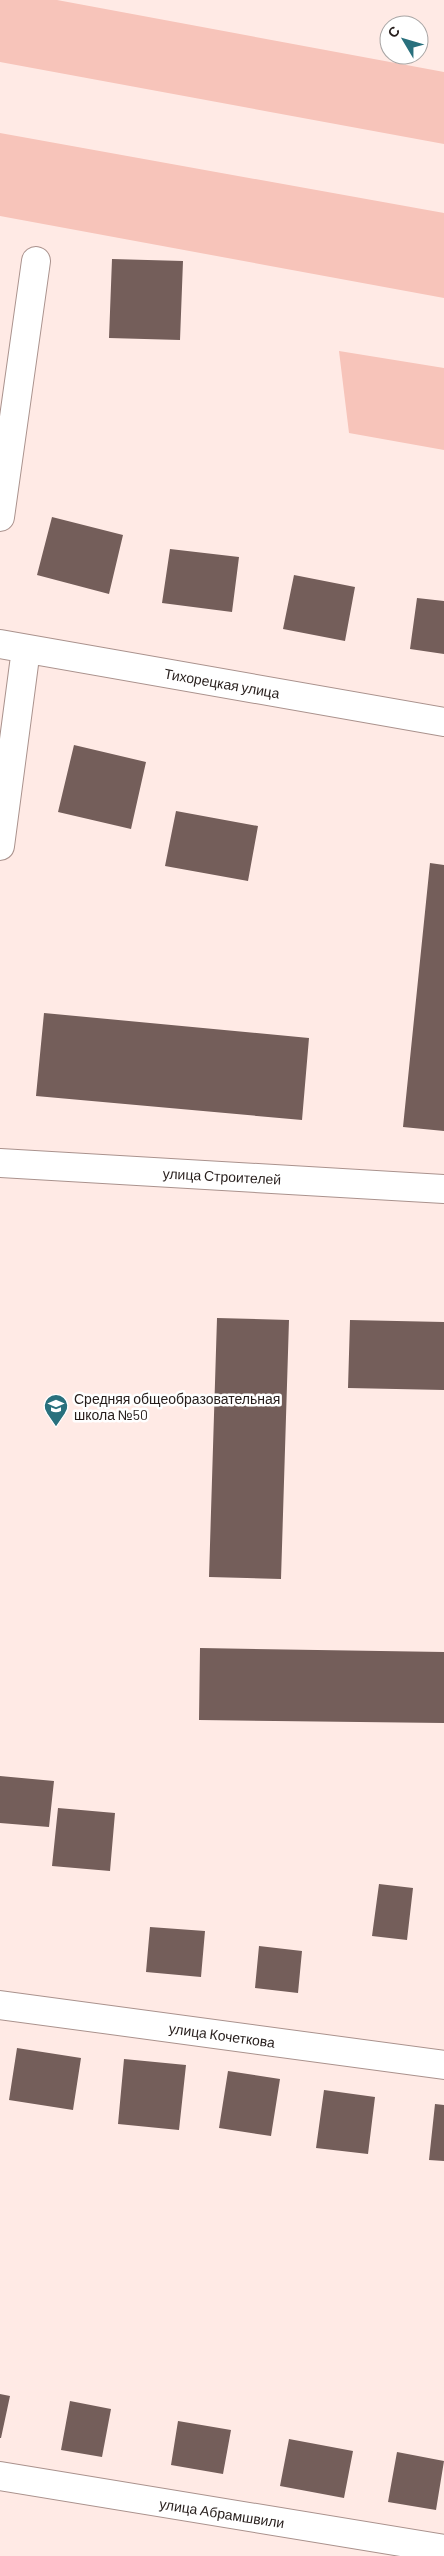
<svg xmlns="http://www.w3.org/2000/svg" width="444" height="2556" viewBox="0 0 444 2556" font-family="Barlow,sans-serif">
	<style>
		.green { fill: #f7c4ba }
		.building { fill: #745e5a }
		.lines { fill: none; stroke-linecap: round; stroke-linejoin: round }
		.minor-casing { stroke: #aa928d; stroke-width: 30 }
		.minor { stroke: #fff; stroke-width: 28 }
		.labels { text-anchor: middle; dominant-baseline: central; stroke-width: 5; stroke-linejoin: round; paint-order: stroke }
		.street-label { font-size: 14px; fill: #261d1b; stroke: #fff }
		.poi-label { font-size: 14px; fill: #261d1b; stroke: #fff; text-anchor: start }
	</style>
	<rect width="100%" height="100%" fill="#ffeae5"/>
	<path class="green" d="M 0,0 L 57,0 L 444,72 L 444,144 L 0,62 Z
		M 0,133 L 444,213 L 444,298 L 0,216 Z
		M 339,351 L 444,368 L 444,450 L 349,433 Z"/>
	<path class="building" d="M 112,259 L 183,261 L 180,340 L 109,338 Z
		M 52,517 L 123,535 L 109,594 L 37,575 Z
		M 170,549 L 239,557 L 232,612 L 162,603 Z
		M 294,575 L 355,587 L 345,641 L 283,629 Z
		M 417,598 L 444,601 L 444,654 L 410,649 Z
		M 74,745 L 146,762 L 131,829 L 58,812 Z
		M 176,811 L 258,826 L 248,881 L 165,866 Z
		M 430,863 L 444,865 L 444,1131 L 403,1127 Z
		M 44,1013 L 309,1038 L 302,1120 L 36,1096 Z
		M 217,1318 L 289,1320 L 281,1579 L 209,1577 Z
		M 350,1320 L 444,1322 L 444,1390 L 348,1388 Z
		M 200,1648 L 444,1652 L 444,1723 L 199,1720 Z
		M 0,1776 L 54,1781 L 49,1827 L 0,1823 Z
		M 58,1808 L 115,1813 L 110,1871 L 52,1866 Z
		M 379,1884 L 413,1888 L 407,1940 L 372,1936 Z
		M 150,1927 L 205,1931 L 201,1977 L 146,1972 Z
		M 259,1946 L 302,1951 L 298,1993 L 255,1988 Z
		M 17,2048 L 81,2058 L 73,2110 L 9,2100 Z
		M 124,2059 L 186,2065 L 179,2130 L 118,2124 Z
		M 228,2071 L 280,2079 L 271,2136 L 219,2128 Z
		M 324,2090 L 375,2097 L 368,2154 L 316,2148 Z
		M 435,2104 L 444,2105 L 444,2161 L 429,2160 Z
		M 0,2394 L 10,2396 L 1,2438 L 0,2438 Z
		M 70,2401 L 111,2409 L 102,2457 L 61,2450 Z
		M 178,2421 L 231,2430 L 223,2474 L 171,2465 Z
		M 289,2439 L 353,2451 L 344,2498 L 280,2486 Z
		M 397,2452 L 444,2461 L 436,2510 L 388,2502 Z"/>
	<g class="lines">
		<g class="minor-casing">
			<path id="minor" d="M 0,517 L 36,261
				M 0,644 L 444,722
				M 0,846 L 26,649
				M 0,1163 L 444,1189
				M 0,2005 L 444,2065
				M 0,2476 L 444,2549"/>
		</g>
		<use href="#minor" class="minor"/>
	</g>
	<defs>
		<g id="school-pin" transform="scale(1.25)"><path d="M0 17L-7.5 6A9.5 9.5 0 1 1 7.5 6Z" fill="#29707d" stroke="#fff"/><path d="M0-5L7-2L0 1L-7-2ZM-4 1L0 2.5L4 1V4Q0 6-4 4Z" fill="#fff"/></g>
	</defs>
	<g fill-rule="evenodd">
		<use href="#school-pin" x="56" y="1406"/>
	</g>
	<g class="labels">
		<g class="street-label">
			<text transform="translate(222 683) rotate(10)">Тихорецкая улица</text>
			<text transform="translate(222 1176) rotate(3)">улица Строителей</text>
			<text transform="translate(222 2035) rotate(8)">улица Кочеткова</text>
			<text transform="translate(222 2513) rotate(9)">улица Абрамшвили</text>
		</g>
		<g class="poi-label">
			<text x="74" y="1398">Средняя общеобразовательная<tspan x="74" dy="16">школа №50</tspan></text>
		</g>
	</g>
	<g transform="translate(404 40) rotate(308)"><circle r="24" fill="#ffffff" stroke="#a8a5a4"/>
	<path d="M0-4L9 19L0 12L-9 19Z" fill="#29707d"/>
	<text y="-8" font-size="14" font-weight="bold" text-anchor="middle" fill="#261d1b">С</text>
	</g>
</svg>
